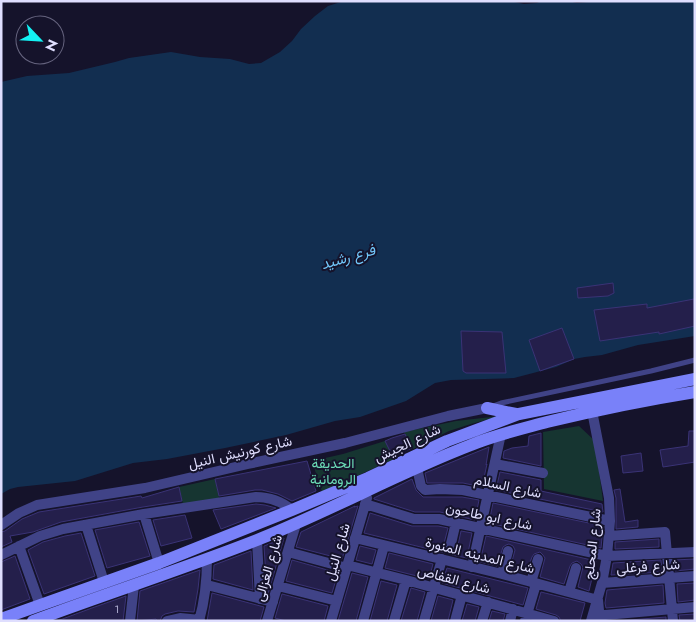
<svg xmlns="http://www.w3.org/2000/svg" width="696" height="622" viewBox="0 0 696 622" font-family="Jost,Vazirmatn,sans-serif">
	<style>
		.green { fill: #163531 }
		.water { fill: #122e50 }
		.building { fill: #241f4b; stroke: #3a3376 }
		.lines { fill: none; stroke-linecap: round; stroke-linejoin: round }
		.lane { stroke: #404387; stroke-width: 5 }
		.street { stroke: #404387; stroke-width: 10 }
		.secondary { stroke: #7981f9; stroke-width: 12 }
		.labels { text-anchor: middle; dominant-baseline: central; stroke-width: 4; stroke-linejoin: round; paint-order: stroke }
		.number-label { font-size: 11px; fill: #b0aed1 }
		.street-label { font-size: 14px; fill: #dfdefe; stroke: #15132b }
		.park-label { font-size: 14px; fill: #6bdcb6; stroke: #15132b }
		.water-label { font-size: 15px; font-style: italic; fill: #71c6f9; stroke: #15132b }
	</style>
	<rect width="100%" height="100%" fill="#15132b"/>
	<path class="green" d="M 500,416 L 471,424 L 449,431 L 413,449 L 404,432 L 456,421 Z
		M 579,426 L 595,441 L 603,501 L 544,489 L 543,432 Z
		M 385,441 L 394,459 L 322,492 L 312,461 L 343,454 Z
		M 215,479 L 220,501 L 184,509 L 179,487 Z"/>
	<path class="water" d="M 344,1 L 430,1 L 436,2 L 510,1 L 524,4 L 537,3 L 541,1 L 568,1 L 577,3 L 598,1 L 695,1 L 695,336 L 638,345 L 602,355 L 585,357 L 574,359 L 556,367 L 514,378 L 451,380 L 435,383 L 406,401 L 360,417 L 335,421 L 286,435 L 225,448 L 167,459 L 133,463 L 75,481 L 18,487 L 10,489 L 1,494 L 1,82 L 27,76 L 69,73 L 115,62 L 129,58 L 171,52 L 200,57 L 230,59 L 249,64 L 261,63 L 280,52 L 292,41 L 301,29 L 315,16 L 328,6 Z"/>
	<path class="building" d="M 613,283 L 614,293 L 608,296 L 578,298 L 577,288 Z
		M 694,299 L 695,326 L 659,334 L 659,332 L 600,341 L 594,310 L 647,304 L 647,308 Z
		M 562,328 L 574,359 L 540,371 L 529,340 Z
		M 461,331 L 502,332 L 506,373 L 466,373 L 463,371 Z
		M 689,431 L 695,431 L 695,462 L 663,467 L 660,450 L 688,446 Z
		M 541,433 L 541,466 L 503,458 L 504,451 L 512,448 L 528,446 L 529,436 Z
		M 405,434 L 412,448 L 393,457 L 385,441 L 392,438 Z
		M 489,447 L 486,465 L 487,464 L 482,487 L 463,483 L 427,483 L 425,473 Z
		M 641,453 L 643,471 L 623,473 L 621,456 Z
		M 307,461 L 316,491 L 292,501 L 278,494 L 262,490 L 255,490 L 219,496 L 215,479 Z
		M 500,472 L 541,480 L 541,491 L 602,504 L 603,512 L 496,490 Z
		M 412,479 L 416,490 L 423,497 L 462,497 L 479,500 L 475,520 L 440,512 L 415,512 L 374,499 L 374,498 Z
		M 179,487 L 182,501 L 143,507 L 61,522 L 33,532 L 10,536 L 12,542 L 1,547 L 1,532 L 5,531 L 22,519 L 39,512 L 141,496 L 142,498 Z
		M 620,489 L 625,522 L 638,520 L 638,527 L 616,529 L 616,498 L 614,490 Z
		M 493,503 L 603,526 L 601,548 L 489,523 Z
		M 256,504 L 265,505 L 276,508 L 221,529 L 213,510 Z
		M 355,506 L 354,507 L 358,506 L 342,559 L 296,547 L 301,532 Z
		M 370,513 L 412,526 L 438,526 L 448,528 L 443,547 L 445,553 L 364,533 Z
		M 185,515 L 192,538 L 161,546 L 153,520 Z
		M 139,522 L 150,556 L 107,568 L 95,530 Z
		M 461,531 L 472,533 L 467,558 L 452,555 L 455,553 L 457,550 Z
		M 81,533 L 95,576 L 44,594 L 28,550 L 43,542 L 65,536 Z
		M 486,536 L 596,561 L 589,591 L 578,587 L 583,567 L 581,564 L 577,561 L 572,563 L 570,566 L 564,584 L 540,577 L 545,558 L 543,555 L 540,552 L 534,554 L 532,557 L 526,573 L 510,569 L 515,550 L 513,546 L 509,544 L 506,545 L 503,547 L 497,566 L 480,562 Z
		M 284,538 L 268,594 L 267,593 L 264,546 Z
		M 659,539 L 659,547 L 615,549 L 615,542 Z
		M 360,546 L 376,550 L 372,564 L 356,560 Z
		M 251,551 L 253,590 L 213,579 L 214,565 Z
		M 389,553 L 433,564 L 429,579 L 385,568 Z
		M 15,556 L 30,599 L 1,610 L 1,562 Z
		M 695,559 L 695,569 L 675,571 L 674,560 Z
		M 292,560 L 338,573 L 332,593 L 286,581 Z
		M 661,560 L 662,572 L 611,575 L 613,563 Z
		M 447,568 L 528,588 L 523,605 L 442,583 Z
		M 200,570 L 198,589 L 194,612 L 178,611 L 165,614 L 162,616 L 160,621 L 157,621 L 156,619 L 137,621 L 140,591 Z
		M 352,573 L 368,577 L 356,621 L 338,621 Z
		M 381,581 L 397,585 L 387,621 L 370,621 Z
		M 695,583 L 695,600 L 678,602 L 677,584 Z
		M 663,585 L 664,603 L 606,608 L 605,603 L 607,590 Z
		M 411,588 L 425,592 L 417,621 L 401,621 Z
		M 541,592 L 585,603 L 580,621 L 561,621 L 559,617 L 556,615 L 536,609 Z
		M 212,593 L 264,607 L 260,621 L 207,621 Z
		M 282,594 L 328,606 L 324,621 L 286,621 L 275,618 Z
		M 126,596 L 123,621 L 57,621 L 92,608 Z
		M 438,596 L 453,600 L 448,621 L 431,621 Z
		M 467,604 L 479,607 L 475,621 L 462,621 Z
		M 492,611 L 505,614 L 503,621 L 489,621 Z
		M 695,614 L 695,621 L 680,621 L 679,615 Z
		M 666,617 L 666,621 L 618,621 Z"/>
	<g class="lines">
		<path class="lane" d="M 493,406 L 501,403 L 651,371 L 695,360"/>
		<path class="street" d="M 495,464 L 543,473
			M 417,468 L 421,486 L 425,490 L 440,489 L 463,490 L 610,521
			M 365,504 L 414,519 L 439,519 L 607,556 L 695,552
			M 144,514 L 159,563
			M 1,525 L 19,513 L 37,505 L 145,488 L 248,464 L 345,443 L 448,416 L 487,408
			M 86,525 L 104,582
			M 609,536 L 665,532 L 673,621
			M 355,538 L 502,574 L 598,600 L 600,621
			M 257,540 L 260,599
			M 19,546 L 40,605
			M 450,548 L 456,522
			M 288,552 L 347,568
			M 1,555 L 40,536 L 63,529 L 144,514 L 256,497 C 270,497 281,501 292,510
			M 347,565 L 406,580 L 554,621
			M 472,567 L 501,434
			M 502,574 L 508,551
			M 531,582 L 538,559
			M 602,583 L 695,576
			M 207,585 L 273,602
			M 278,586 L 337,601
			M 569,592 L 576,568
			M 594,616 L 695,607
			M 130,621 L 134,585
			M 167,621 L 180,618 L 200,620
			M 199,621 C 205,600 207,580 207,559
			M 267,621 L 296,524
			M 331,621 L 367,498
			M 363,621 L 384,546
			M 394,621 L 406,580
			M 424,621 L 442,559
			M 455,621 L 462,595
			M 482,621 L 488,602
			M 510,621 L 513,609
			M 525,621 L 536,584
			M 591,621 L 602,583 L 607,556 L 610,521 L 609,498 L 592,411"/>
		<path class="secondary" d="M 487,408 L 516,414
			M 1,619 L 159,563 L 292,510 L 368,478 L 447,441 L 519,414 L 695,379
			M 33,621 C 108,593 183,569 257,540 C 330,511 398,473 471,445 C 495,435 521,429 547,422 C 596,410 645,400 695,392"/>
	</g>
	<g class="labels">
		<g class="number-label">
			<text x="117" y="609">1</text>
		</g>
		<g class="street-label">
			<text transform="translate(407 443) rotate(-25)">شارع الجيش</text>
			<text transform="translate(240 452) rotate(-13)">شارع كورنيش النيل</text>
			<text transform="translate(508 486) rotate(12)">شارع السلام</text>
			<text transform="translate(489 516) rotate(12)">شارع ابو طاحون</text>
			<text transform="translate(592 544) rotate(-84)">شارع المحلج</text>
			<text transform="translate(337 552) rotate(-74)">شارع النيل</text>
			<text transform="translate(480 555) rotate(14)">شارع المدينه المنورة</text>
			<text transform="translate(648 566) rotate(-4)">شارع فرغلى</text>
			<text transform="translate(268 568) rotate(-74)">شارع الغزالى</text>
			<text transform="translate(454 579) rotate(15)">شارع القفاص</text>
		</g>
		<g class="park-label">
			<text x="333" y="463">الحديقة<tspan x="333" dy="16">الرومانية</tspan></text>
		</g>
		<g class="water-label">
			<text transform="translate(348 257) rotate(-16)">فرع رشيد</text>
		</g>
	</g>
	<rect width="696" height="622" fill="none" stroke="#dfdefe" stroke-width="5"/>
	<g transform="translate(40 40) rotate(115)"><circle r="24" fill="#15132b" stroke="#66647f"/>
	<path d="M0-4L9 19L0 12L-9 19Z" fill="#13f2f4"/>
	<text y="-8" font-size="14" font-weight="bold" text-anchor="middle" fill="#dfdefe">N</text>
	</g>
</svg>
